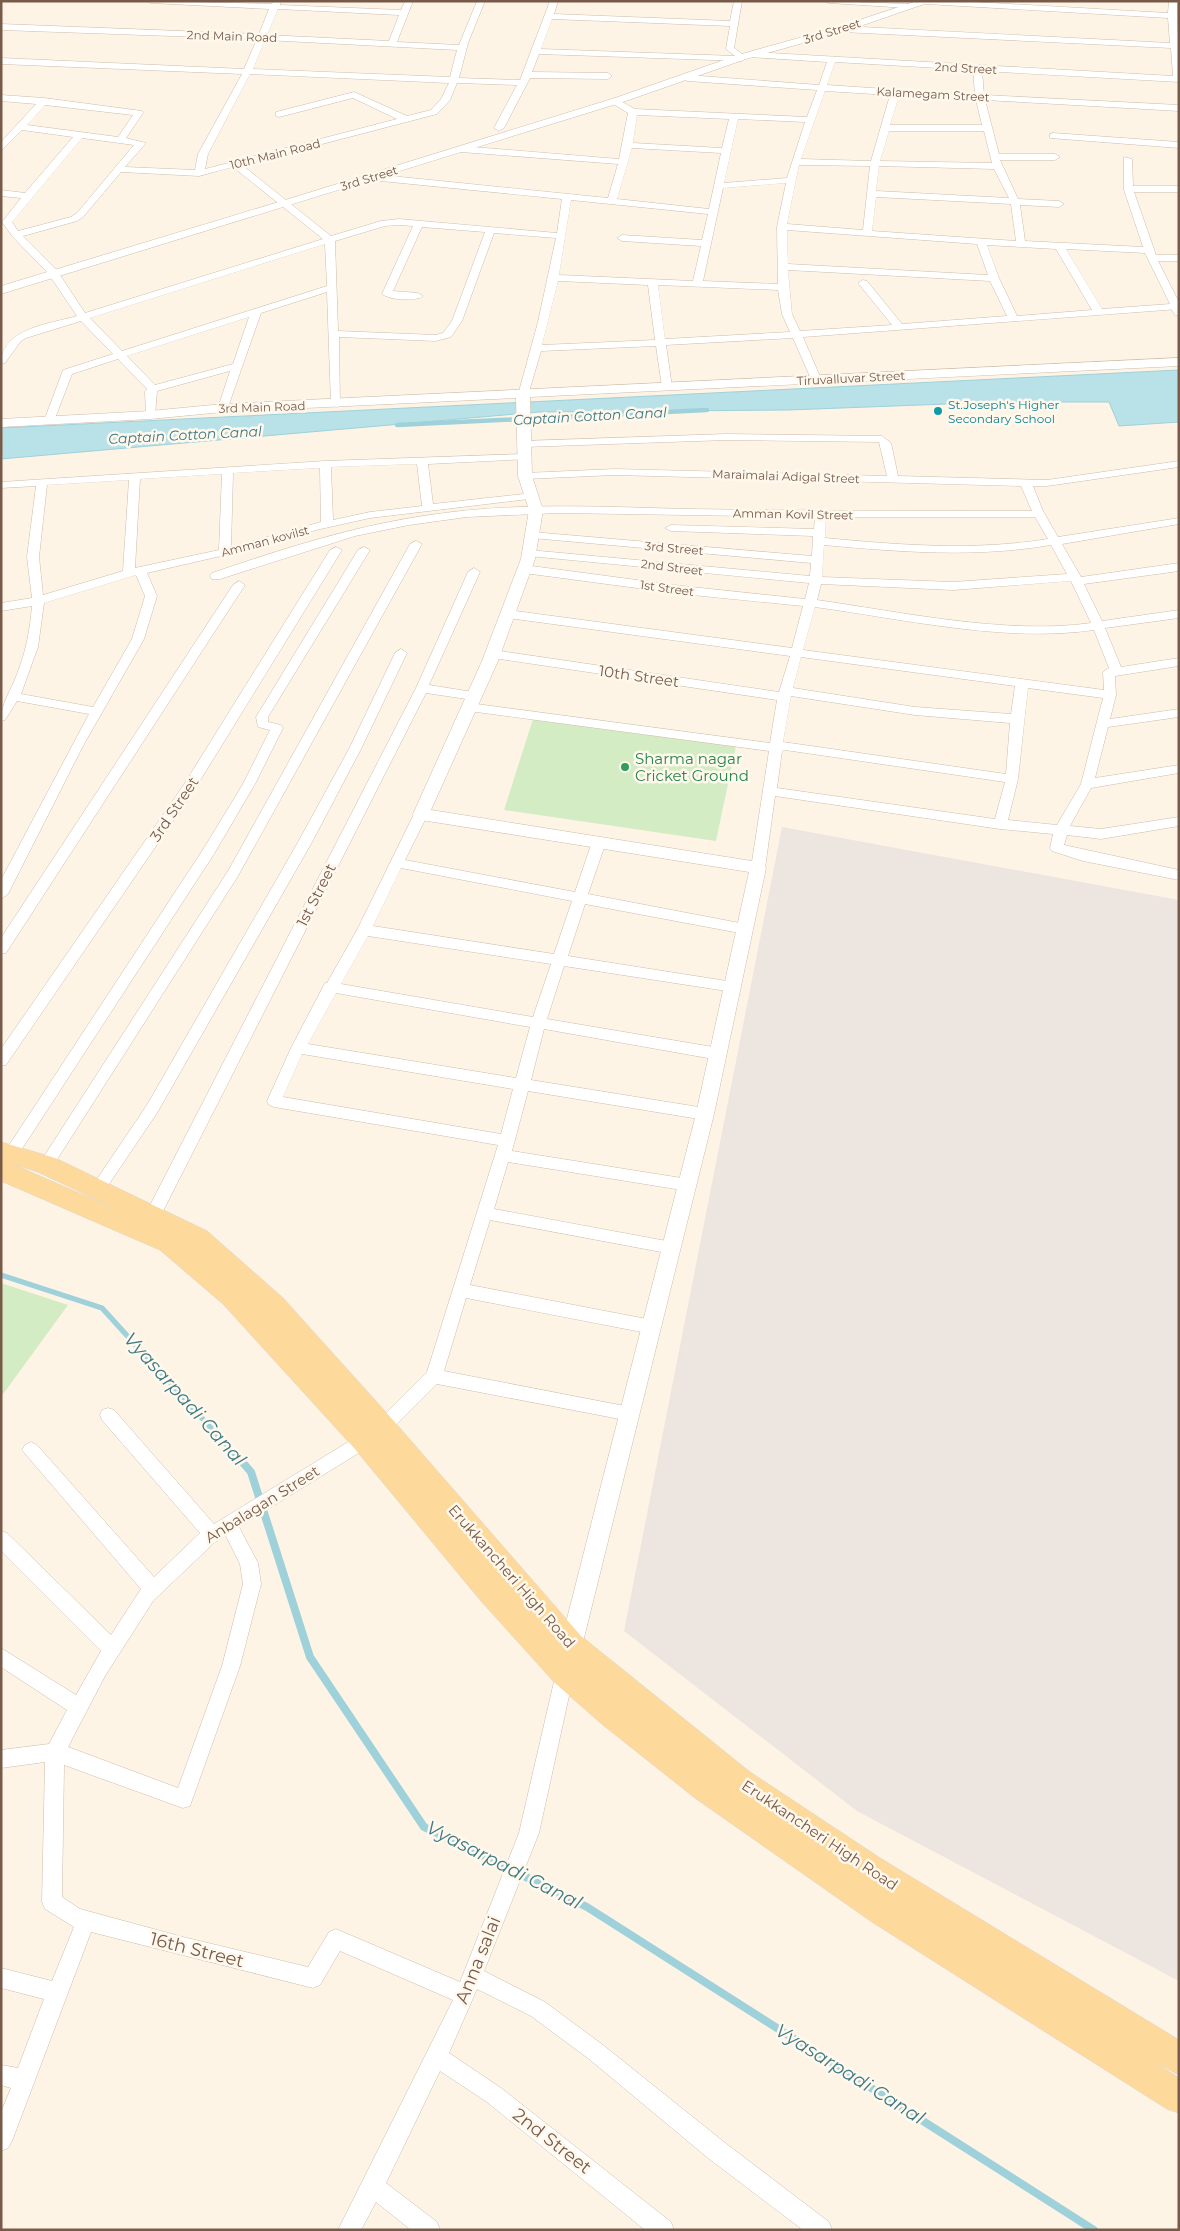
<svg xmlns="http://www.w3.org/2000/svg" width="1180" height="2231" viewBox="0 0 1180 2231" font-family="Montserrat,sans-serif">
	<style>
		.industrial { fill: #ede6e0 }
		.green { fill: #d4ecc3 }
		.water { fill: #b9e1e8; stroke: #9fd1da }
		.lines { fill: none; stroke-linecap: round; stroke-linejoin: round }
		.stream-far2 { stroke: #9fd1da; stroke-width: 4.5 }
		.stream-far1 { stroke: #9fd1da; stroke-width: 5.5 }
		.stream { stroke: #9fd1da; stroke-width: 8 }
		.minor-casing { stroke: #cfbcab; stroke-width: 1 }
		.tertiary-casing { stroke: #cfbcab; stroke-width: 1 }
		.primary-casing { stroke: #dcd4d0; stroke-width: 1 }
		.minor { fill: #fff; fill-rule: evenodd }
		.tertiary { fill: #fff; fill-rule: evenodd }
		.primary { fill: #fed99c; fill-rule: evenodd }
		.culture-dot { fill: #0f9aa8; stroke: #fff8ed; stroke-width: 2 }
		.leisure-dot { fill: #2e9e5b; stroke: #fff8ed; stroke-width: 2 }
		.labels { text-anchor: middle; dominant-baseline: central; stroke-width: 5; stroke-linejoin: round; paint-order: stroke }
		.far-street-label { font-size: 12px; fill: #785a49; stroke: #fff8ed }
		.far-culture-label { font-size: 12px; fill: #0d838f; stroke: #fff8ed; text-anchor: start }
		.far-water-label { font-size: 14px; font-style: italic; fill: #3f7a85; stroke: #fff8ed }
		.street-label { font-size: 15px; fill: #785a49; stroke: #fff8ed }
		.leisure-label { font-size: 15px; fill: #27864d; stroke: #fff8ed; text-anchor: start }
		.near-street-label { font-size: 18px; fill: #785a49; stroke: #fff8ed }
		.near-water-label { font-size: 19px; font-style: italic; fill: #3f7a85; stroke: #fff8ed }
	</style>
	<rect width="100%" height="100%" fill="#fdf4e6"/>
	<path class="industrial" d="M 782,827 L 1179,900 L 1179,1981 L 857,1811 L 624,1631 Z"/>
	<path class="green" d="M 533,719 L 736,746 L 716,841 L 504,810 Z
		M 1,1283 L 68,1305 L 1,1397 Z"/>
	<path class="water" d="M 1179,370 L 1179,422 L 1119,426 L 1109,402 L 1000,402 L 788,410 L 539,412 L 1,459 L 1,428 Z"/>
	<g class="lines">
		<path class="stream-far2" d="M 397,425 L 707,410"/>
		<path class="stream-far1" d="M 1,1275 L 102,1308 L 239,1459"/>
		<path class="stream" d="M 238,1457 L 251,1472 L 310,1657 L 424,1827 L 587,1907 L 1094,2230"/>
		<g class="minor-casing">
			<path id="minor" d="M 147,1 L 272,4 L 273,1 L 281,1 L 280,5 L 401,10 L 405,1 L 413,1 L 397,42 L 459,45 L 477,1 L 485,1 L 468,43 L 459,78 L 520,80 L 550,1 L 558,1 L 554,14 L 730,21 L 734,1 L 742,1 L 734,48 L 746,57 L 742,61 L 539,54 L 532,72 L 608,73 L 612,76 L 608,79 L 530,78 L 504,128 L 499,131 L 494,128 L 517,85 L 457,83 L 450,100 L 437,114 L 242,165 L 331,236 L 381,221 L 399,219 L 557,233 L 562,199 L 371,180 L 366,177 L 371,174 L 608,198 L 618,164 L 461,152 L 456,149 L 461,146 L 619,159 L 628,113 L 612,103 L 612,99 L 615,98 L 635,109 L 807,117 L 817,90 L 687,81 L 683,78 L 687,75 L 819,85 L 827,62 L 749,57 L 749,53 L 752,52 L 1173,76 L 1171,48 L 842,32 L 838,29 L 842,26 L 1170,43 L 1168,18 L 926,4 L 922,2 L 957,1 L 1168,13 L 1169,1 L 1177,1 L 1179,82 L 982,71 L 984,95 L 1179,105 L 1179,111 L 985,100 L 999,154 L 1055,154 L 1060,157 L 1055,160 L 1000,160 L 1018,199 L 1059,201 L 1064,204 L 1059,207 L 1020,205 L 1025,241 L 1143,247 L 1124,190 L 1124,157 L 1132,159 L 1133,186 L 1179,186 L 1179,192 L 1134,192 L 1156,255 L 1179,255 L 1179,261 L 1158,261 L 1179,302 L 1179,309 L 803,337 L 821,379 L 816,382 L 811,379 L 793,338 L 666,345 L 672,387 L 667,390 L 662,387 L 656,346 L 541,351 L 528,395 L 523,398 L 518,395 L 538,322 L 556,238 L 494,233 L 462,321 L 451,337 L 436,341 L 339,337 L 340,406 L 336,407 L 331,404 L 327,292 L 261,313 L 227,410 L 223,411 L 218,408 L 230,371 L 157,391 L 155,415 L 150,418 L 146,417 L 145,392 L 147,389 L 118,359 L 72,374 L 54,421 L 53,423 L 45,423 L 44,421 L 63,370 L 113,354 L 81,321 L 26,338 L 21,341 L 5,363 L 1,364 C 1,328 50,324 77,316 L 48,273 L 13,237 L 2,222 L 21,198 L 1,196 L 1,190 L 25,193 L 73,137 L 22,130 L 1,151 L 1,142 L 36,104 L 1,101 L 1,95 L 44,98 L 142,111 L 143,113 L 126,138 L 146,143 L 125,167 L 195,170 L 198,154 L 242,74 L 1,64 L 1,58 L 244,69 L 257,39 L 1,30 L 1,24 L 259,34 L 269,9 L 151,3 ZM 278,9 L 399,15 L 389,41 L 267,35 ZM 552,19 L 730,26 L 726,49 L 735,56 L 541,49 ZM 265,40 L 457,50 L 450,77 L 253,69 ZM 835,62 L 973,70 L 975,95 L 827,85 ZM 250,74 L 449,83 L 441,99 L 431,110 L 407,116 L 354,92 L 276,112 L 276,116 L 279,117 L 353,98 L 397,119 L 205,169 L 208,154 ZM 825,91 L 890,95 L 871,161 L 801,159 ZM 899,96 L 976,100 L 982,125 L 890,125 ZM 45,105 L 133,115 L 118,137 L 27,125 ZM 637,115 L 729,119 L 722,148 L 633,143 ZM 738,119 L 805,122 L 787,178 L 724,183 ZM 889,131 L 984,131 L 992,163 L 880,161 ZM 82,138 L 134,145 L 77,213 L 71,217 L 18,231 L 12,222 ZM 632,148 L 721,153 L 709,209 L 617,199 ZM 799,165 L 870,166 L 863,230 L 787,224 ZM 879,166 L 994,169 L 1009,198 L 876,191 ZM 233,167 L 323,239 L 85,313 L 56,269 L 23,236 L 77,221 L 83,217 L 121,172 L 199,176 ZM 786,183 L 777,227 L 778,284 L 703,281 L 723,188 ZM 876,197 L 1011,204 L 1016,241 L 872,231 ZM 571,200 L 708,214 L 702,240 L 622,235 L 617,238 L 622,241 L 701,246 L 693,281 L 559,275 ZM 399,225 L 413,226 L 382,294 C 389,300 416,302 423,296 L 418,293 L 393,291 L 422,227 L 485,232 L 452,321 L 443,333 L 436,335 L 338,331 L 335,241 L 385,226 ZM 787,230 L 977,244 L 988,275 L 788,264 ZM 325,244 L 327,286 L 122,351 L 90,318 ZM 987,245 L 1056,249 L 1092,310 L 1017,316 L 999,278 ZM 1066,249 L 1145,253 L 1170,304 L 1102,309 ZM 788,270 L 990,281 L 1007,316 L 902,324 L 867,281 L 863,280 L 858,283 L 892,325 L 800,331 L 792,314 ZM 558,281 L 648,285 L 655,340 L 542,345 ZM 658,285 L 778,290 L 782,314 L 790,332 L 665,339 ZM 249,317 L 233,364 L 155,385 L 127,356 Z
				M 825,1 L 908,4 L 912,6 L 908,8 L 829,3 Z
				M 1053,133 L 1179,142 L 1179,148 L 1050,138 L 1050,134 Z
				M 727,434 L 882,436 L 891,443 L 898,476 L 1047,480 L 1179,461 L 1179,467 L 1047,486 L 1033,486 L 1043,511 L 1058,537 L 1179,518 L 1179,524 L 1062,544 L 1081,577 L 1179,563 L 1179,571 L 1084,584 L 1102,621 L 1179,610 L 1179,618 L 1105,628 L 1121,667 L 1179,658 L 1179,666 L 1115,676 L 1116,695 L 1110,719 L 1179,709 L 1179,717 L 1108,727 L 1095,778 L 1179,765 L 1179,773 L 1091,788 L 1070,826 L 1101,829 L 1179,817 L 1179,826 L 1101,839 L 1067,835 L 1064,845 L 1179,870 L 1179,880 L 1083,861 L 1052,851 L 1050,848 L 1053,834 L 1000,829 L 775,796 L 765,868 L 758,873 L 751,868 L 769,751 L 469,711 L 463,707 L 469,703 L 770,743 L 777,700 L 493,658 L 487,654 L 493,650 L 779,692 L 790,656 L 508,618 L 502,614 L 508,610 L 792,648 L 803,606 L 682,594 L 524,573 L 518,569 L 524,565 L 682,586 L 805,599 L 809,583 L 529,556 L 523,553 L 529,550 L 810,576 L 811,563 L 532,538 L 526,535 L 532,532 L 812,556 L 813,536 L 671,531 L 665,528 L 671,525 L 814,529 L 815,517 L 558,513 L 467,517 L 409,525 L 355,536 L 220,579 L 212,579 L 210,576 L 212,573 C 285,548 360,524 437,514 C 521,502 606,507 690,509 C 804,511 918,511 1032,511 L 1021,486 L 615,475 L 525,479 L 519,476 L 525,473 L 615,469 L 887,476 L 879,442 L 727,440 L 524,447 L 519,444 L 524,441 ZM 826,517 L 1035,517 L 1048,539 C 974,551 899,545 825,538 ZM 824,545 C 900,552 976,558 1051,545 L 1067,574 L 953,582 L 822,577 ZM 1071,581 L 1091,623 C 1008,635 901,612 817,600 L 821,584 L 953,590 ZM 815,607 C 903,619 1006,643 1094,630 L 1109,668 L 1103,672 L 1104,690 L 803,650 ZM 801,657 L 1015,686 L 1011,714 L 915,707 L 793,688 ZM 1028,688 L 1103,698 L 1081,784 L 1057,825 L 1008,820 L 1018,779 ZM 791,696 L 915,715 L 1010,723 L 1006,774 L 783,742 ZM 785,750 L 1005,782 L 995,819 L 777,788 L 782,751 Z
				M 525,454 L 531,457 L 529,459 L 428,464 L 433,504 L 533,493 L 537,494 L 537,498 L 370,518 L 316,530 L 234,553 L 147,573 L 157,596 L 144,639 L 84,744 L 8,894 L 1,899 L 1,880 L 89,714 L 17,701 L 5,720 L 1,721 C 1,703 11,691 17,674 C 26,652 30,629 32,606 L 1,611 L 1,603 L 32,598 L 27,557 L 36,486 L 1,488 L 1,482 L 325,461 ZM 417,464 L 422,506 L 370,512 L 333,520 L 331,467 ZM 320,468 L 321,522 L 231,547 L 233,473 ZM 222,474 L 219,550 L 135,568 L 140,479 ZM 129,480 L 123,571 L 43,595 L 39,557 L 47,485 ZM 136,575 L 145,596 L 132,639 L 93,707 L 21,694 L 38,647 L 44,603 Z
				M 416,541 L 422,544 L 238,876 L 51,1169 L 46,1171 L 41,1169 L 38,1165 L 41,1161 L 228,871 L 410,544 Z
				M 336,547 L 342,550 L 193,792 L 6,1065 L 1,1066 L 1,1049 L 183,786 L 330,550 Z
				M 364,547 L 370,550 L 268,717 L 268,722 L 281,725 L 283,728 L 255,784 L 214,854 L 16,1158 L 11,1160 L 6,1158 L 3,1154 L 6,1150 L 204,848 L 243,784 L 270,730 L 258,727 L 256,717 L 358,550 Z
				M 474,568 L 480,572 L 429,685 L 473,692 L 479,696 L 473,700 L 426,693 L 159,1219 L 153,1221 L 147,1219 L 145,1215 L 416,688 L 468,572 Z
				M 239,581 L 245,585 L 6,953 L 1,954 L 1,938 L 233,585 Z
				M 401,649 L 407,653 L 361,749 L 311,844 L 157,1113 L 103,1193 L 98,1195 L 93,1193 L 90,1189 L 93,1185 L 147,1105 L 297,844 L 349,749 L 395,653 Z
				M 421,809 L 428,814 L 405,860 L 575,892 L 592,842 L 599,837 L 606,842 L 588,894 L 745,924 L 752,929 L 745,934 L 585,904 L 568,956 L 733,982 L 740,987 L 733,992 L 564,966 L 547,1019 L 719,1048 L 724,1050 L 726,1054 L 724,1058 L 719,1060 L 544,1029 L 531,1080 L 705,1108 L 710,1110 L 712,1114 L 710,1118 L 705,1120 L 528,1091 L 512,1151 L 688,1179 L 693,1181 L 696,1185 L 693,1189 L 688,1191 L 508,1162 L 494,1209 L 672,1242 L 678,1243 L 680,1248 L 678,1253 L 672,1254 L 490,1220 L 470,1285 L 652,1320 L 658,1322 L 660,1327 L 658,1332 L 652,1334 L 466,1298 L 444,1371 L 630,1407 L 636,1409 L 638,1414 L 636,1419 L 630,1421 L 437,1384 L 389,1432 L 370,1446 L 239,1527 L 258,1563 L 261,1584 L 240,1666 L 190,1806 L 183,1808 L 64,1765 L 62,1897 L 80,1909 L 183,1937 L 308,1967 L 329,1932 L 336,1929 L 460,1982 L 519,1833 L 556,1673 L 559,1667 L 565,1664 L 571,1667 L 574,1673 L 539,1833 L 484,1971 L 545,2002 L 603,2045 L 724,2142 L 829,2222 L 832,2230 L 803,2230 L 708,2158 L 589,2059 L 531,2016 L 477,1989 L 449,2053 L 501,2088 L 671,2222 L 674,2230 L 645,2230 L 487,2102 L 440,2071 L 386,2183 L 437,2222 L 440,2230 L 411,2230 L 376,2202 L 361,2230 L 338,2230 L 453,2000 L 340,1951 L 320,1985 L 313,1988 L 91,1932 L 12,2141 L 8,2148 L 1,2151 L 1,2112 L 11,2088 L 1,2085 L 1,2065 L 18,2068 L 44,1999 L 1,1988 L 1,1968 L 52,1981 L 74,1927 L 45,1909 L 42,1902 L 45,1762 L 1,1768 L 1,1750 L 49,1744 L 67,1710 L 1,1667 L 1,1648 L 76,1695 L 101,1651 L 1,1551 L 1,1531 L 7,1533 L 111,1635 L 141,1589 L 22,1450 L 25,1445 L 31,1442 L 37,1445 L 154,1577 L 200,1533 L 102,1420 L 100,1415 L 102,1410 L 108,1408 L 114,1410 L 214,1524 L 358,1436 L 377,1422 L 427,1372 L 498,1145 L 274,1107 L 269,1105 L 267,1101 L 291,1048 L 325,983 L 327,983 L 357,930 L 414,814 ZM 401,868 L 572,901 L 554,954 L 373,926 ZM 368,936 L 551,964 L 533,1017 L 341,984 ZM 336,993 L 530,1027 L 516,1078 L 308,1044 ZM 302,1054 L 513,1089 L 501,1134 L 283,1097 ZM 226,1536 L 240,1564 L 243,1584 L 222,1666 L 178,1788 L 68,1747 L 105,1676 L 153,1601 L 214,1543 Z"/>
		</g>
		<g class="tertiary-casing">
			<path id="tertiary" d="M 917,1 L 933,1 L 846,31 L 746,59 L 623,102 L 1,294 L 1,286 L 282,201 L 615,98 L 738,55 L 838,27 Z
				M 1179,303 L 1179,316 L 1175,315 L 1170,307 L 1172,304 Z
				M 1179,358 L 1179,366 L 530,397 L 532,476 L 543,510 L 535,559 L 498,661 L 431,810 L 758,862 L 764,864 L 766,868 L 714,1114 L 582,1646 L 579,1654 L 571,1657 L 563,1654 L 560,1646 L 696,1114 L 749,872 L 421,820 L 415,818 L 413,814 L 482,661 L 521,559 L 529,510 L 518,476 L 516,398 L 223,412 L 150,419 L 1,427 L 1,419 L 150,411 L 223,404 Z"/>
		</g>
		<g class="primary-casing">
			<path id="primary" d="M 1,1142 L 55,1158 L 207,1231 L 283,1298 L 392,1419 L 581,1636 L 750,1772 L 880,1858 L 1179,2040 L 1179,2075 L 1151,2060 L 1179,2078 L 1179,2113 L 1167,2109 L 872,1922 L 695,1798 L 603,1725 L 555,1683 L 481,1601 L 355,1449 L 223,1304 L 160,1250 L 1,1181 ZM 10,1163 L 38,1172 L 125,1213 Z"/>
		</g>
		<use href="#minor" class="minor"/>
		<use href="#tertiary" class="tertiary"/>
		<use href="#primary" class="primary"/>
	</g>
	<circle class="culture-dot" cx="938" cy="411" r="5"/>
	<circle class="leisure-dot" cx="625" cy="767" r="5"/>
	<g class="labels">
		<g class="far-street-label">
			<text transform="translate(832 31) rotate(-17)">3rd Street</text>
			<text transform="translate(232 36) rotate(2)">2nd Main Road</text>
			<text transform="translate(966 68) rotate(3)">2nd Street</text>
			<text transform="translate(933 94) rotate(3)">Kalamegam Street</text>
			<text transform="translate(275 154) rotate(-14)">10th Main Road</text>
			<text transform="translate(369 178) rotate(-17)">3rd Street</text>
			<text transform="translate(851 378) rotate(-3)">Tiruvalluvar Street</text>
			<text transform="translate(262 407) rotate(-2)">3rd Main Road</text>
			<text transform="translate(786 476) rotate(2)">Maraimalai Adigal Street</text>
			<text transform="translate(793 514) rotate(1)">Amman Kovil Street</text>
			<text transform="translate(265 541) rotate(-15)">Amman kovilst</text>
			<text transform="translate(674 548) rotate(5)">3rd Street</text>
			<text transform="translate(672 567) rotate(7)">2nd Street</text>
			<text transform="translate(667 588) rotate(8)">1st Street</text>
		</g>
		<g class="far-culture-label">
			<text x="948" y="404">St.Joseph's Higher<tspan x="948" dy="14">Secondary School</tspan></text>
		</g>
		<g class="far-water-label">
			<text transform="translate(590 416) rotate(-3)">Captain Cotton Canal</text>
			<text transform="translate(185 435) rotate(-3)">Captain Cotton Canal</text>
		</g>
		<g class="street-label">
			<text transform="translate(639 676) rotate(8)">10th Street</text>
			<text transform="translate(174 809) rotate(-56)">3rd Street</text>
			<text transform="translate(316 895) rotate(-63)">1st Street</text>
			<text transform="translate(262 1504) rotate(-32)">Anbalagan Street</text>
			<text transform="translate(512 1576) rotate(49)">Erukkancheri High Road</text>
			<text transform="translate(820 1835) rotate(34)">Erukkancheri High Road</text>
		</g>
		<g class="leisure-label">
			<text x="635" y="758">Sharma nagar<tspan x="635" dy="17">Cricket Ground</tspan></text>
		</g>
		<g class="near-street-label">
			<text transform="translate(197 1950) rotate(14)">16th Street</text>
			<text transform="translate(478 1960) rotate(-68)">Anna salai</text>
			<text transform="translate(552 2141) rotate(38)">2nd Street</text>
		</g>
		<g class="near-water-label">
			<text transform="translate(185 1399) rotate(48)">Vyasarpadi Canal</text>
			<text transform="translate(504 1865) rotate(27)">Vyasarpadi Canal</text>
			<text transform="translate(850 2074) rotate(32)">Vyasarpadi Canal</text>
		</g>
	</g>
	<rect width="1180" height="2231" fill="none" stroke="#785a49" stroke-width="5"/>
</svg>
